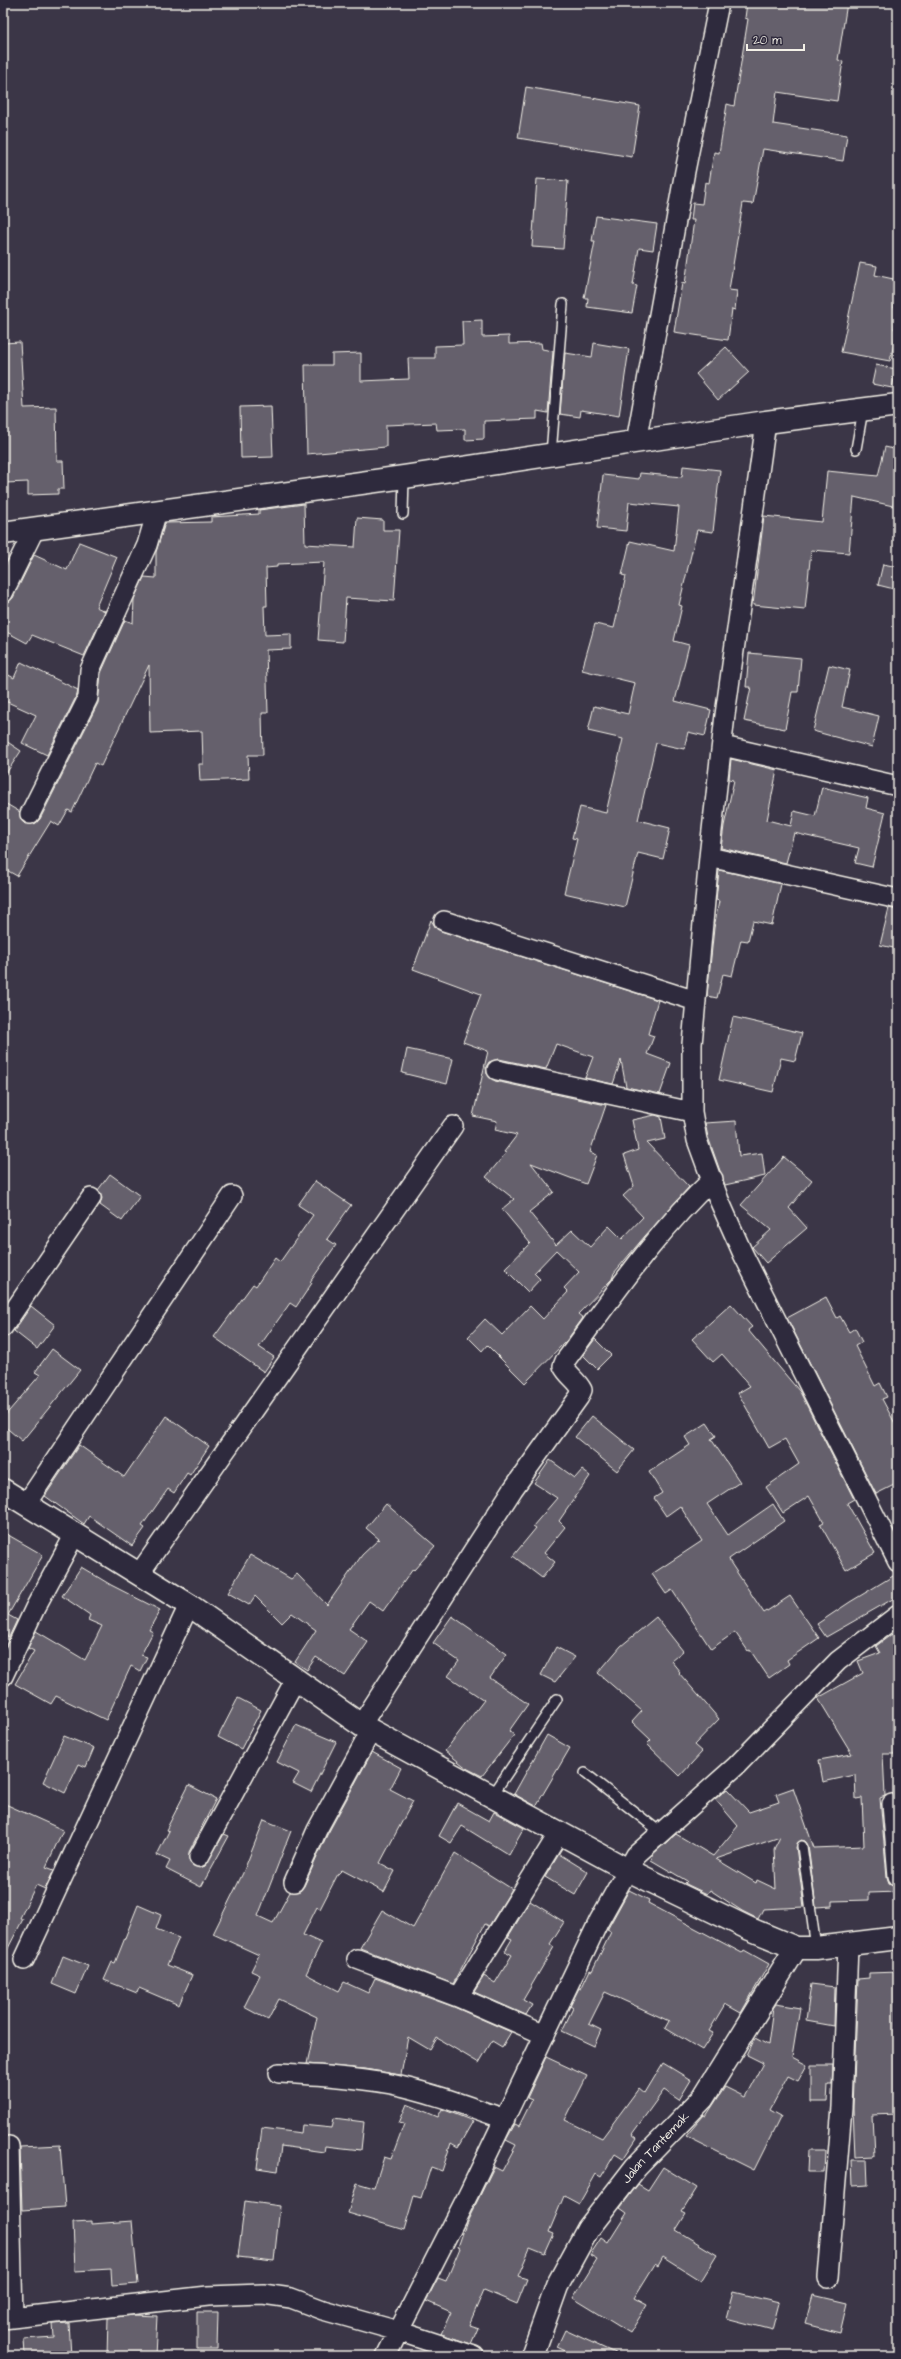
<svg xmlns="http://www.w3.org/2000/svg" width="901" height="2359" viewBox="0 0 901 2359" font-family="'Architects Daughter',sans-serif">
	<style>
		.building { fill: #65616c; stroke: #f4f1e8; fill-rule: evenodd }
		.lines { fill: none; stroke-linecap: round; stroke-linejoin: round }
		.service-casing { stroke: #f4f1e8; stroke-width: 12 }
		.minor-casing { stroke: #f4f1e8; stroke-width: 22 }
		.tertiary-casing { stroke: #f4f1e8; stroke-width: 25 }
		.primary-casing { stroke: #f4f1e8; stroke-width: 25 }
		.service { stroke: #2f2a3d; stroke-width: 9 }
		.minor { stroke: #2f2a3d; stroke-width: 19 }
		.tertiary { stroke: #2f2a3d; stroke-width: 22 }
		.primary { stroke: #2f2a3d; stroke-width: 22 }
		.labels { text-anchor: middle; dominant-baseline: central; stroke-width: 3.5; stroke-linejoin: round; paint-order: stroke }
		.street-label { font-size: 13px; fill: #f4f1e8; stroke: #2f2a3d }
	</style>
	<rect width="100%" height="100%" fill="#3b3647"/>
	<filter id="ink" filterUnits="userSpaceOnUse"><feTurbulence type="fractalNoise" baseFrequency=".025" numOctaves="2"/><feDisplacementMap in="SourceGraphic" scale="8" xChannelSelector="R" yChannelSelector="G"/><feConvolveMatrix kernelMatrix="1 2 1 2 8 2 1 2 1" color-interpolation-filters="sRGB"/></filter>
	<g filter="url(#ink)">
		<path class="building" d="M 747,3 L 847,3 L 838,60 L 843,61 L 837,101 L 777,92 L 773,124 L 847,135 L 843,161 L 763,149 L 753,204 L 743,203 L 729,290 L 737,291 L 735,310 L 732,309 L 728,340 L 674,332 L 682,283 L 685,284 L 694,220 L 691,220 L 693,203 L 702,204 L 705,182 L 709,183 L 714,152 L 719,153 L 727,104 L 734,106 L 748,19 L 745,18 Z
			M 526,87 L 640,106 L 632,157 L 518,138 Z
			M 537,179 L 568,181 L 563,249 L 532,247 Z
			M 596,216 L 657,224 L 653,250 L 639,248 L 633,285 L 637,286 L 632,313 L 587,307 L 588,298 L 584,298 L 595,241 L 592,241 Z
			M 860,263 L 877,266 L 875,275 L 898,280 L 894,308 L 898,309 L 894,329 L 897,330 L 890,361 L 841,352 Z
			M 482,320 L 482,337 L 509,336 L 509,344 L 541,343 L 542,349 L 553,351 L 548,413 L 537,411 L 537,419 L 484,421 L 484,439 L 465,440 L 465,429 L 437,430 L 436,423 L 386,425 L 386,447 L 307,454 L 305,365 L 332,365 L 332,354 L 361,353 L 361,381 L 409,379 L 408,358 L 435,358 L 435,346 L 463,345 L 462,321 Z
			M 20,342 L 24,408 L 56,407 L 57,461 L 63,461 L 64,489 L 58,489 L 58,494 L 28,495 L 28,482 L 5,483 L 3,343 Z
			M 594,343 L 629,349 L 619,416 L 581,410 L 580,417 L 560,414 L 565,353 L 592,357 Z
			M 726,347 L 749,372 L 718,400 L 696,374 Z
			M 876,365 L 896,369 L 892,388 L 872,384 Z
			M 271,406 L 273,457 L 241,458 L 240,407 Z
			M 885,447 L 898,450 L 898,485 L 893,506 L 854,497 L 849,553 L 811,550 L 805,610 L 753,605 L 764,516 L 822,522 L 827,471 L 878,476 Z
			M 683,466 L 720,470 L 713,532 L 697,530 L 679,605 L 682,606 L 674,641 L 689,645 L 675,701 L 711,710 L 705,736 L 688,732 L 684,749 L 656,743 L 638,820 L 670,828 L 663,859 L 638,853 L 625,907 L 564,893 L 577,839 L 572,838 L 580,807 L 606,813 L 623,739 L 588,731 L 594,706 L 628,714 L 635,683 L 582,670 L 595,624 L 614,628 L 626,576 L 622,575 L 630,541 L 674,551 L 679,507 L 629,502 L 626,531 L 597,528 L 603,475 L 639,479 L 640,473 L 682,477 Z
			M 304,504 L 305,544 L 355,547 L 357,518 L 383,520 L 383,530 L 399,530 L 394,601 L 346,598 L 343,642 L 318,640 L 324,562 L 277,564 L 277,567 L 266,568 L 267,606 L 264,606 L 265,635 L 291,634 L 291,649 L 266,650 L 268,713 L 262,713 L 263,755 L 248,755 L 249,779 L 200,781 L 199,764 L 203,764 L 202,731 L 150,733 L 149,665 L 101,766 L 95,763 L 72,812 L 68,810 L 59,826 L 51,821 L 17,876 L 3,868 L 3,802 L 20,812 L 21,820 L 25,824 L 36,823 L 40,819 L 98,703 L 101,673 L 125,620 L 133,623 L 134,599 L 144,577 L 156,578 L 156,552 L 165,523 L 211,522 L 211,517 L 259,514 L 259,510 Z
			M 79,542 L 117,557 L 96,607 L 105,611 L 84,656 L 32,635 L 27,643 L 3,630 L 3,604 L 13,598 L 34,555 L 67,570 Z
			M 883,564 L 898,567 L 898,590 L 878,585 Z
			M 749,653 L 801,658 L 798,692 L 792,692 L 785,729 L 744,721 L 751,687 L 746,687 Z
			M 21,662 L 78,690 L 77,695 L 47,755 L 22,743 L 36,715 L 3,700 L 3,672 L 14,678 Z
			M 829,665 L 850,670 L 842,707 L 879,716 L 872,747 L 813,731 Z
			M 3,739 L 21,751 L 3,778 Z
			M 731,759 L 777,770 L 767,820 L 791,826 L 794,811 L 815,816 L 822,787 L 868,798 L 866,808 L 885,813 L 872,867 L 855,863 L 859,848 L 794,833 L 786,863 L 721,848 L 724,826 L 734,780 L 729,779 Z
			M 719,870 L 781,884 L 772,925 L 753,921 L 748,941 L 741,940 L 732,976 L 723,974 L 717,998 L 707,996 L 714,928 L 719,901 L 716,900 Z
			M 889,908 L 898,910 L 898,949 L 880,945 Z
			M 431,920 L 436,928 L 441,931 L 658,1000 L 648,1034 L 654,1036 L 647,1054 L 671,1063 L 660,1094 L 626,1087 L 621,1060 L 613,1084 L 585,1078 L 593,1057 L 556,1044 L 546,1069 L 499,1059 L 489,1062 L 486,1067 L 487,1074 L 495,1081 L 606,1105 L 590,1152 L 597,1155 L 586,1184 L 531,1163 L 554,1192 L 529,1212 L 556,1245 L 572,1230 L 590,1247 L 609,1226 L 622,1239 L 643,1217 L 623,1196 L 634,1186 L 624,1155 L 638,1150 L 632,1120 L 655,1115 L 661,1117 L 665,1139 L 647,1143 L 689,1187 L 645,1236 L 614,1273 L 612,1279 L 578,1314 L 583,1318 L 567,1340 L 525,1383 L 487,1345 L 482,1351 L 468,1337 L 485,1319 L 502,1335 L 530,1306 L 543,1319 L 568,1292 L 564,1288 L 579,1272 L 556,1250 L 534,1273 L 540,1279 L 528,1292 L 505,1269 L 530,1243 L 502,1209 L 514,1199 L 486,1177 L 506,1153 L 504,1152 L 517,1135 L 495,1130 L 497,1121 L 473,1116 L 488,1051 L 463,1042 L 481,994 L 413,969 Z
			M 733,1017 L 802,1033 L 795,1061 L 781,1058 L 773,1092 L 719,1080 Z
			M 407,1049 L 453,1059 L 447,1084 L 402,1073 Z
			M 736,1121 L 739,1156 L 762,1153 L 765,1176 L 725,1185 L 708,1137 L 705,1123 Z
			M 784,1157 L 812,1180 L 789,1208 L 807,1228 L 766,1263 L 752,1247 L 771,1230 L 741,1205 Z
			M 110,1174 L 140,1196 L 122,1221 L 100,1205 L 102,1198 L 98,1190 Z
			M 315,1181 L 351,1205 L 327,1239 L 336,1245 L 310,1282 L 312,1283 L 296,1307 L 290,1303 L 259,1347 L 274,1357 L 264,1372 L 214,1337 L 253,1284 L 256,1286 L 275,1258 L 280,1262 L 313,1215 L 298,1205 Z
			M 826,1297 L 837,1318 L 840,1316 L 849,1332 L 855,1328 L 862,1342 L 855,1346 L 875,1386 L 880,1383 L 887,1397 L 882,1399 L 898,1429 L 898,1483 L 876,1494 L 787,1318 Z
			M 731,1304 L 752,1327 L 748,1330 L 800,1392 L 854,1499 L 847,1503 L 875,1553 L 846,1570 L 820,1524 L 824,1522 L 809,1496 L 783,1513 L 766,1487 L 799,1464 L 785,1439 L 769,1448 L 738,1393 L 750,1386 L 722,1354 L 713,1362 L 692,1339 Z
			M 31,1306 L 55,1325 L 37,1349 L 14,1331 Z
			M 595,1339 L 611,1355 L 597,1369 L 583,1355 Z
			M 52,1349 L 80,1370 L 22,1441 L 3,1425 L 3,1418 L 40,1375 L 35,1372 Z
			M 166,1416 L 209,1446 L 190,1475 L 187,1473 L 174,1493 L 168,1489 L 142,1526 L 145,1528 L 132,1546 L 89,1516 L 84,1524 L 45,1496 L 79,1445 L 124,1477 Z
			M 592,1416 L 634,1450 L 617,1471 L 575,1437 Z
			M 707,1423 L 716,1436 L 711,1439 L 740,1482 L 707,1504 L 728,1535 L 773,1504 L 784,1521 L 729,1559 L 730,1562 L 764,1613 L 790,1596 L 819,1638 L 787,1660 L 789,1664 L 769,1678 L 750,1650 L 748,1651 L 735,1632 L 711,1649 L 672,1590 L 666,1594 L 652,1574 L 702,1541 L 680,1506 L 666,1516 L 654,1498 L 662,1493 L 649,1472 L 690,1445 L 685,1437 Z
			M 550,1460 L 575,1478 L 582,1470 L 590,1476 L 559,1521 L 565,1527 L 544,1553 L 555,1562 L 542,1578 L 513,1556 L 536,1528 L 533,1526 L 557,1498 L 534,1483 Z
			M 386,1504 L 435,1546 L 414,1570 L 413,1569 L 383,1611 L 369,1601 L 349,1629 L 368,1642 L 345,1676 L 316,1657 L 307,1670 L 295,1662 L 316,1630 L 292,1613 L 282,1623 L 255,1596 L 249,1605 L 228,1593 L 250,1555 L 291,1579 L 297,1574 L 327,1605 L 362,1555 L 379,1539 L 366,1528 Z
			M 3,1532 L 43,1555 L 8,1615 L 17,1620 L 9,1637 L 3,1634 Z
			M 81,1567 L 111,1585 L 160,1610 L 149,1630 L 153,1632 L 141,1655 L 147,1657 L 140,1671 L 131,1666 L 106,1720 L 56,1696 L 51,1704 L 15,1684 L 34,1651 L 28,1648 L 36,1631 L 85,1660 L 102,1626 L 88,1620 L 90,1615 L 62,1596 Z
			M 898,1573 L 898,1596 L 826,1637 L 817,1624 L 850,1602 Z
			M 452,1616 L 507,1654 L 490,1678 L 528,1704 L 509,1731 L 514,1735 L 482,1776 L 468,1769 L 445,1751 L 484,1700 L 448,1676 L 459,1661 L 433,1643 Z
			M 656,1617 L 683,1651 L 671,1661 L 680,1672 L 679,1673 L 719,1719 L 694,1745 L 702,1752 L 680,1776 L 647,1744 L 651,1740 L 632,1722 L 642,1711 L 598,1673 L 621,1646 Z
			M 892,1634 L 898,1648 L 898,1754 L 883,1754 L 885,1796 L 880,1798 L 887,1877 L 889,1883 L 898,1887 L 898,1892 L 869,1893 L 869,1900 L 832,1901 L 832,1906 L 816,1907 L 808,1845 L 805,1841 L 801,1840 L 796,1847 L 804,1907 L 763,1909 L 758,1919 L 742,1911 L 710,1890 L 707,1894 L 688,1885 L 685,1883 L 687,1881 L 651,1860 L 654,1853 L 676,1834 L 713,1856 L 738,1826 L 715,1799 L 727,1789 L 749,1812 L 779,1802 L 776,1794 L 793,1788 L 814,1848 L 864,1846 L 862,1798 L 856,1799 L 855,1775 L 823,1782 L 819,1760 L 852,1754 L 818,1698 L 863,1673 L 858,1661 L 880,1653 L 876,1646 ZM 780,1837 L 774,1849 L 776,1889 L 757,1880 L 756,1883 L 716,1859 Z
			M 556,1647 L 575,1657 L 555,1682 L 541,1675 Z
			M 238,1698 L 261,1710 L 241,1749 L 218,1737 Z
			M 296,1725 L 336,1742 L 311,1792 L 293,1783 L 299,1773 L 277,1762 Z
			M 547,1735 L 570,1748 L 536,1806 L 514,1794 Z
			M 64,1736 L 94,1748 L 86,1767 L 79,1764 L 65,1793 L 43,1782 Z
			M 372,1752 L 401,1768 L 390,1789 L 413,1801 L 380,1863 L 395,1871 L 384,1892 L 342,1870 L 338,1874 L 320,1909 L 317,1907 L 303,1935 L 321,1943 L 306,1974 L 339,1991 L 344,1982 L 368,1993 L 375,1978 L 454,2007 L 511,2032 L 502,2047 L 492,2041 L 479,2063 L 437,2038 L 430,2050 L 408,2037 L 401,2075 L 364,2069 L 307,2064 L 317,2017 L 279,1999 L 268,2020 L 244,2007 L 260,1975 L 251,1971 L 259,1955 L 213,1934 L 243,1873 L 264,1820 L 291,1831 L 258,1916 L 273,1923 L 290,1892 L 300,1891 L 304,1886 L 327,1835 Z
			M 189,1785 L 216,1799 L 189,1852 L 190,1863 L 199,1868 L 205,1866 L 224,1834 L 229,1836 L 201,1887 L 166,1869 L 170,1861 L 157,1855 L 169,1831 L 166,1830 Z
			M 3,1803 L 63,1830 L 46,1867 L 54,1870 L 45,1889 L 36,1885 L 20,1918 L 23,1919 L 3,1958 Z
			M 457,1803 L 489,1821 L 494,1812 L 524,1828 L 509,1855 L 462,1826 L 451,1843 L 439,1836 Z
			M 455,1853 L 512,1889 L 489,1926 L 485,1924 L 453,1984 L 360,1948 L 382,1910 L 413,1928 Z
			M 559,1854 L 588,1872 L 575,1895 L 545,1877 Z
			M 629,1890 L 649,1900 L 648,1903 L 742,1953 L 744,1950 L 769,1964 L 741,2013 L 725,2004 L 709,2031 L 713,2033 L 702,2050 L 665,2028 L 669,2021 L 605,1992 L 589,2024 L 601,2030 L 594,2046 L 562,2031 L 573,2008 L 570,2006 L 579,1988 L 581,1989 L 590,1970 L 592,1971 L 611,1932 L 607,1930 Z
			M 530,1901 L 564,1922 L 550,1944 L 554,1947 L 523,2000 L 532,2005 L 526,2015 L 474,1992 L 484,1976 L 495,1983 L 512,1955 L 505,1951 L 512,1939 L 508,1937 Z
			M 138,1905 L 161,1915 L 156,1929 L 179,1938 L 167,1965 L 192,1975 L 179,2005 L 139,1988 L 137,1993 L 104,1980 L 112,1962 L 115,1963 Z
			M 63,1956 L 88,1966 L 76,1994 L 52,1984 Z
			M 898,1972 L 898,2114 L 872,2115 L 874,2156 L 855,2157 L 853,2108 L 858,1979 L 869,1978 L 869,1973 Z
			M 811,1984 L 835,1987 L 834,2026 L 806,2021 Z
			M 776,2004 L 800,2008 L 792,2057 L 807,2065 L 798,2081 L 788,2076 L 770,2110 L 781,2116 L 754,2170 L 686,2136 L 704,2115 L 706,2116 L 725,2087 L 745,2097 L 763,2063 L 747,2055 L 755,2038 L 768,2045 L 773,2008 Z
			M 546,2057 L 587,2076 L 565,2120 L 602,2138 L 639,2088 L 645,2093 L 663,2063 L 691,2080 L 679,2100 L 664,2090 L 632,2134 L 637,2138 L 623,2159 L 615,2154 L 601,2177 L 596,2174 L 579,2204 L 564,2196 L 549,2232 L 554,2234 L 545,2254 L 530,2248 L 518,2276 L 527,2279 L 517,2304 L 484,2290 L 469,2325 L 478,2328 L 471,2344 L 441,2334 L 451,2312 L 426,2301 L 438,2278 L 446,2281 L 460,2248 L 458,2247 L 466,2224 L 494,2167 L 502,2171 L 516,2145 L 506,2140 L 515,2124 L 519,2126 L 532,2100 L 527,2098 Z
			M 811,2065 L 833,2065 L 832,2085 L 828,2085 L 827,2102 L 811,2102 Z
			M 407,2104 L 438,2117 L 442,2109 L 473,2121 L 458,2147 L 451,2143 L 442,2171 L 431,2167 L 421,2198 L 414,2196 L 404,2230 L 348,2213 L 357,2183 L 374,2188 L 384,2157 L 391,2159 L 404,2124 L 399,2123 Z
			M 334,2118 L 364,2122 L 361,2150 L 325,2146 L 324,2152 L 281,2146 L 278,2171 L 257,2168 L 262,2128 L 301,2133 L 302,2125 L 332,2128 Z
			M 60,2145 L 65,2207 L 22,2210 L 20,2147 Z
			M 808,2151 L 825,2151 L 824,2172 L 807,2172 Z
			M 851,2160 L 867,2160 L 868,2185 L 852,2186 Z
			M 663,2167 L 697,2188 L 682,2212 L 686,2214 L 676,2230 L 717,2255 L 701,2281 L 663,2257 L 658,2266 L 655,2264 L 634,2298 L 647,2305 L 630,2333 L 573,2298 L 597,2259 L 590,2255 L 601,2238 L 608,2243 L 627,2213 L 620,2208 L 638,2184 L 648,2190 Z
			M 245,2201 L 280,2206 L 274,2261 L 238,2257 Z
			M 91,2221 L 91,2224 L 132,2221 L 138,2284 L 112,2286 L 111,2269 L 75,2271 L 73,2222 Z
			M 733,2292 L 779,2303 L 772,2330 L 726,2318 Z
			M 813,2295 L 847,2303 L 840,2333 L 805,2324 Z
			M 197,2312 L 218,2312 L 217,2349 L 197,2349 Z
			M 134,2315 L 157,2316 L 155,2356 L 107,2356 L 108,2318 Z
			M 69,2323 L 71,2356 L 25,2356 L 24,2339 L 54,2337 L 53,2324 Z
			M 565,2330 L 621,2356 L 576,2356 L 557,2347 Z"/>
		<g class="lines">
			<g class="service-casing">
				<path id="service" d="M 856,449 L 863,410
					M 551,454 L 563,304
					M 403,514 L 404,477
					M 585,1773 L 660,1832
					M 492,1796 L 557,1699
					M 802,1846 L 816,1948"/>
			</g>
			<g class="minor-casing">
				<path id="minor" d="M 766,422 L 725,715 L 709,857 L 692,1044 L 692,1112 L 697,1140 L 719,1200 L 743,1254 L 898,1562
					M 636,442 L 685,171 L 719,3
					M 3,593 L 35,528
					M 723,746 L 898,786
					M 30,814 L 88,698 L 90,670 L 147,545 L 157,511
					M 709,857 L 898,899
					M 444,921 L 696,1001
					M 497,1070 L 692,1112
					M 3,1327 L 91,1198
					M 26,1504 L 232,1196
					M 139,1574 L 453,1126
					M 3,1676 L 35,1608 L 75,1534
					M 361,1725 L 513,1489 L 579,1397 L 582,1390 C 577,1380 568,1376 563,1366 L 565,1361 C 611,1299 656,1232 713,1179
					M 892,1804 L 898,1876
					M 199,1857 L 295,1680
					M 294,1882 L 317,1830 L 371,1731
					M 357,1959 L 458,1997 L 545,2035
					M 24,1960 L 189,1605
					M 458,1997 L 559,1833
					M 279,2073 C 316,2075 354,2077 391,2084 C 430,2092 467,2106 505,2119
					M 9,2146 L 13,2318
					M 828,2278 L 842,2107 L 848,1945
					M 3,2319 L 208,2296 L 263,2294 L 291,2298 L 323,2310 L 398,2331 L 474,2356
					M 386,2356 L 469,2193 L 599,1921 L 636,1855 L 736,1766 L 838,1661 L 898,1615"/>
			</g>
			<g class="tertiary-casing">
				<g id="tertiary">
					<path d="M 3,533 L 404,477 L 766,422 L 898,405"/>
					<path id="s1" d="M 532,2356 L 557,2286 L 588,2229 L 636,2167 L 703,2098 L 796,1948"/>
				</g>
			</g>
			<g class="primary-casing">
				<path id="primary" d="M 3,1490 L 189,1605 L 361,1725 L 626,1869 L 750,1929 L 796,1948 L 816,1948 L 898,1938"/>
			</g>
			<use href="#service" class="service"/>
			<use href="#minor" class="minor"/>
			<use href="#tertiary" class="tertiary"/>
			<use href="#primary" class="primary"/>
		</g>
	</g>
	<g class="labels">
		<g class="street-label">
			<text stroke="none"><textPath href="#s1" startOffset="245">Jalan Tantemak</textPath></text>
		</g>
	</g>
	<rect width="901" height="2359" fill="none" stroke="#2f2a3d" stroke-width="16"/>
	<rect x="8" y="8" width="885" height="2343" fill="none" stroke="#f4f1e8" stroke-width="1.5" filter="url(#ink)"/>
	<path d="M747 44v6h57v-6" fill="none" stroke="#f4f1e8" stroke-width="2"/>
	<text x="753" y="44" font-size="12" fill="#f4f1e8" stroke="#2f2a3d" stroke-width="3" paint-order="stroke">20 m</text>
</svg>
